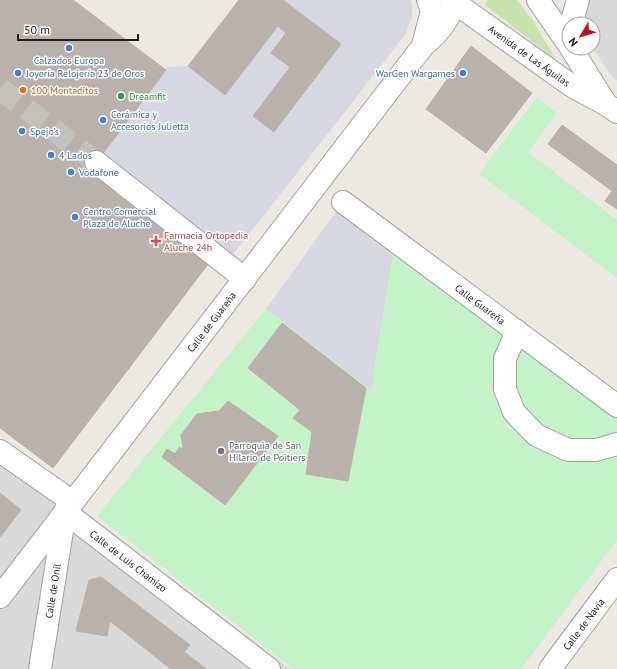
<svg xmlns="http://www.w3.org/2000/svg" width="617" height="669" viewBox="0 0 617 669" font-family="'PT Sans',sans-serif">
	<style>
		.residential { fill: #dad9d9 }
		.grass { fill: #c8e2ad }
		.park { fill: #c3f3c6 }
		.plaza { fill: #d7d7e2 }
		.building { fill: #b9b2ac; stroke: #bcb0a7 }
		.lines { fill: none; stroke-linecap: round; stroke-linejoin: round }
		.minor-tunnel { stroke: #c2c0bb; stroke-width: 22; stroke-dasharray: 22 11; stroke-linecap: butt }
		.minor-casing { stroke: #a0a0a0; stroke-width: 24 }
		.minor { stroke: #fff; stroke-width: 22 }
		.shop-dot { fill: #3f7fe0; stroke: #fff; stroke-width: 1.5 }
		.food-dot { fill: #e8710a; stroke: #fff; stroke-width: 1.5 }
		.leisure-dot { fill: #2e9e5b; stroke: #fff; stroke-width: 1.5 }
		.health-dot { fill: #e0444e; stroke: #fff; stroke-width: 1.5 }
		.worship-dot { fill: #6b7280; stroke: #fff; stroke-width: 1.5 }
		.labels { text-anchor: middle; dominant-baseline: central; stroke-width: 3; stroke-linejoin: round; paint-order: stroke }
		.street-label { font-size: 10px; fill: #1c1c1c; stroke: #fff }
		.shop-label { font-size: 10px; fill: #366cbe; stroke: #fff; text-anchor: start }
		.food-label { font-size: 10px; fill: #c56008; stroke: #fff; text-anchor: start }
		.leisure-label { font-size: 10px; fill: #27864d; stroke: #fff; text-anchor: start }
		.health-label { font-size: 10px; fill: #be3a42; stroke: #fff; text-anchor: start }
		.worship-label { font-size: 10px; fill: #5b616d; stroke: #fff; text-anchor: start }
	</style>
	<rect width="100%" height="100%" fill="#ece9e3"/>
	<path class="residential" d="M 571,0 L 617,0 L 617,81 L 610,74 L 593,48 L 593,24 L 585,24 Z
		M 0,447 L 70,500 L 290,669 L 0,669 Z"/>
	<path class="grass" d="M 488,0 L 517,0 L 533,21 L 556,60 L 485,5 Z"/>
	<path class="park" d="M 537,97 L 557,113 L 528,152 L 617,220 L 617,278 L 479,174 Z
		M 395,240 L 617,406 L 617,540 L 521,669 L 293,669 L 97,516 L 266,309 L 371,389 Z"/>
	<path class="plaza" d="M 283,0 L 410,0 L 412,2 L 412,16 L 405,35 L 220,271 L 89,172 L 168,67 L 188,66 L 225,95 L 278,26 L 286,33 L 290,67 L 253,116 L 274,132 L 341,44 Z
		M 343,202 L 395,240 L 371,390 L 266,309 Z"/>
	<path class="building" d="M 0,0 L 73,0 L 166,70 L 89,172 L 209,263 L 53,468 L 0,428 Z
		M 239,0 L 283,0 L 341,44 L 274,132 L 253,116 L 290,67 L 271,53 L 286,33 L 281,29 L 278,26 L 225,95 L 188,66 Z
		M 471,46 L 532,93 L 486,153 L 426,109 Z
		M 562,125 L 617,165 L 617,184 L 612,191 L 548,144 Z
		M 617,184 L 617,209 L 605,201 Z
		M 282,323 L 366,388 L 348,481 L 306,474 L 312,432 L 293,418 L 300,410 L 248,368 Z
		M 228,401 L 278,436 L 225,505 L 162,457 L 167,449 L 175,454 L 179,448 L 183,448 L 181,435 L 197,414 L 219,411 Z
		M 0,493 L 21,510 L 0,537 Z
		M 101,577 L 190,645 L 184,652 L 207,669 L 171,669 L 110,621 L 107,636 L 76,631 L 89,580 Z"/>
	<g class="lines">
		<path class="minor-tunnel" d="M 0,89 L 96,162"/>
		<g class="minor-casing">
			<g id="minor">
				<path id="s1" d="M 451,0 L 572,86 C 587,95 603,101 617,112"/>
				<path d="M 538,0 L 569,45"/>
				<path d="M 571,24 L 578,0"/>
				<path d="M 423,45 L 432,11 L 428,0"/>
				<path d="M 571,48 L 606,104"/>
				<path d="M 96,162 L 245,279"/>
				<path id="s2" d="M 343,202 L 617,406"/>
				<path d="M 517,331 L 505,359 L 505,389 L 514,412 L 536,435 L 568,450 L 596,450 L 617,444"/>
				<path d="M 0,451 L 70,500 L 65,512 L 40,669"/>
				<path id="s3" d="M 65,512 L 269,669"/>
				<path id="s4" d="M 0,597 L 423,46 C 432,38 441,30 447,19 C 451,13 453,5 459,0"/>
				<path id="s5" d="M 550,669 L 617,579"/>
			</g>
		</g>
		<use href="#minor" class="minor"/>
	</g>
	<g class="shop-dot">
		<circle cx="69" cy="48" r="4"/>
		<circle cx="18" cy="73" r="4"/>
		<circle cx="463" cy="73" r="4"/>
		<circle cx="103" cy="120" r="4"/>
		<circle cx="22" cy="131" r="4"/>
		<circle cx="51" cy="155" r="4"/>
		<circle cx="71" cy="172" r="4"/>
		<circle cx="75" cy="217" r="4"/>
	</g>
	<circle class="food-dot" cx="23" cy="90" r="4"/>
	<circle class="leisure-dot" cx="121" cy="96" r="4"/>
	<path class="health-dot" d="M154 235h4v4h4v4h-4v4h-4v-4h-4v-4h4z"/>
	<circle class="worship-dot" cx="221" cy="451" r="4"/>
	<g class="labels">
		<g class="street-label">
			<text stroke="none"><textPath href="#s1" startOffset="96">Avenida de Las Águilas</textPath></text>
			<text stroke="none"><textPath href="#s2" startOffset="171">Calle Guareña</textPath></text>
			<text stroke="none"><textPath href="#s4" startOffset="347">Calle de Guareña</textPath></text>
			<text stroke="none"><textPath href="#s3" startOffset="80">Calle de Luis Chamizo</textPath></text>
			<text transform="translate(53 591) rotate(-81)">Calle de Onil</text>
			<text stroke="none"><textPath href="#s5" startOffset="56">Calle de Navia</textPath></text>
		</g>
		<g class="shop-label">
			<text x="69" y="60" text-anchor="middle">Calzados Europa</text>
			<text x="26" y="73">Joyería Relojería 23 de Oros</text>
			<text x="455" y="73" text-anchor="end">WarGen Wargames</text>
			<text x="111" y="114">Cerámica y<tspan x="111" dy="12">Accesorios Julietta</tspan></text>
			<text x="30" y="131">Spejo's</text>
			<text x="59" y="155">4 Lados</text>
			<text x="79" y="172">Vodafone</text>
			<text x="83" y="211">Centro Comercial<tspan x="83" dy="12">Plaza de Aluche</tspan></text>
		</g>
		<g class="food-label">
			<text x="31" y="90">100 Montaditos</text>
		</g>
		<g class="leisure-label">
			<text x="129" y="96">Dreamfit</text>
		</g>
		<g class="health-label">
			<text x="164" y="235">Farmacia Ortopedia<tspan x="164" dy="12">Aluche 24h</tspan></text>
		</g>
		<g class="worship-label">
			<text x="229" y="445">Parroquia de San<tspan x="229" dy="12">Hilario de Poitiers</tspan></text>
		</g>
	</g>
	<g transform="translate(581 36) rotate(232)"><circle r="19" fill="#ffffff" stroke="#a4a4a4"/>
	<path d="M0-3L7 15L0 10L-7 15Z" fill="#b31519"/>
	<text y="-6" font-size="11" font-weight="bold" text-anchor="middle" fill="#1c1c1c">N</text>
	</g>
	<path d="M18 34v6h120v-6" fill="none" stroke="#1c1c1c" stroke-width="2"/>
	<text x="24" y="34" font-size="12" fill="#1c1c1c" stroke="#ffffff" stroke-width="3" paint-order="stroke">50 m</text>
</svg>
